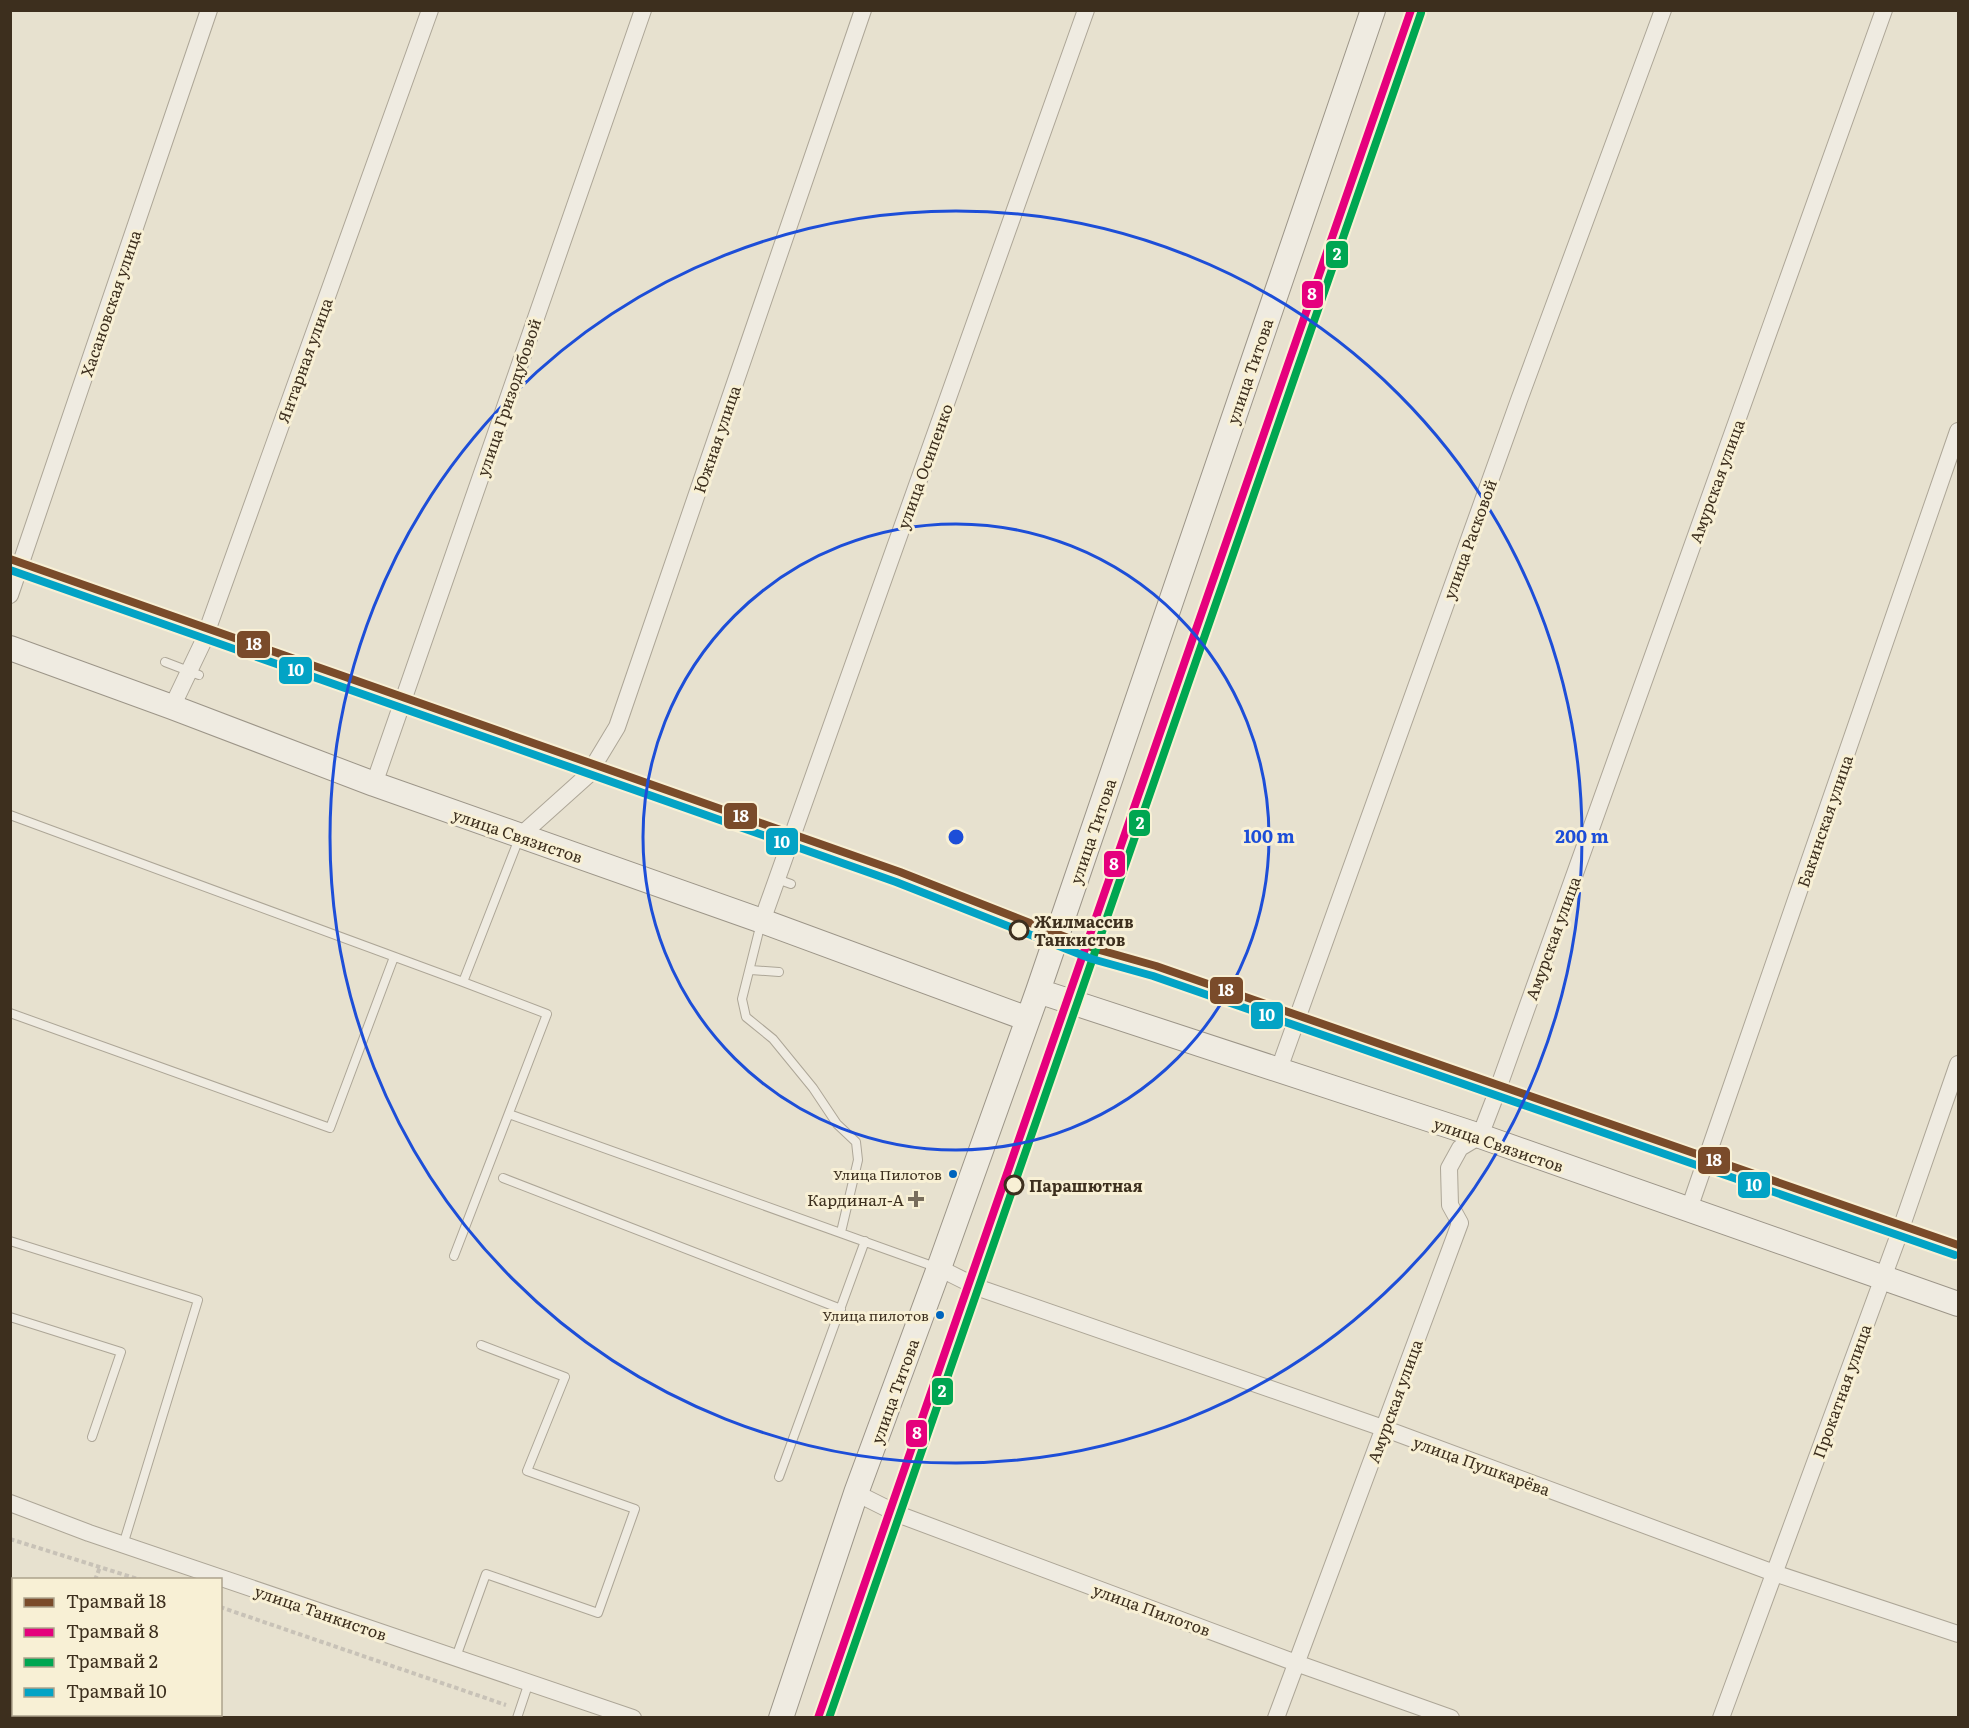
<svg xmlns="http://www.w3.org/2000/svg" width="1969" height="1728" viewBox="0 0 1969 1728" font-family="Literata,serif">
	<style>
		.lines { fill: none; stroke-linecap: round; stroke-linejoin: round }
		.lane-casing { stroke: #ada697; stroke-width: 10 }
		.street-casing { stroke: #ada697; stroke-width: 18 }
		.secondary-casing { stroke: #9c9588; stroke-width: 26 }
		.path { stroke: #c8c2b7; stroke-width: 4; stroke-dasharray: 4.5 3; stroke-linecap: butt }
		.lane { stroke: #efebe1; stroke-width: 8 }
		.street { stroke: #efebe1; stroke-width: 16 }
		.secondary { stroke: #efebe1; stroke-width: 24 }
		.tram-1-casing { stroke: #f8f0d5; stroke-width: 12 }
		.tram-2-casing { stroke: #f8f0d5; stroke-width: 12 }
		.tram-3-casing { stroke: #f8f0d5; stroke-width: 12 }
		.tram-4-casing { stroke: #f8f0d5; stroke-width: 12 }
		.tram-1 { stroke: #7a4b2a; stroke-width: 8 }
		.tram-2 { stroke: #e5007d; stroke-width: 8 }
		.tram-3 { stroke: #00a651; stroke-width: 8 }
		.tram-4 { stroke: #03a3c5; stroke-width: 8 }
		.ring { fill: none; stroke: #1d4ed8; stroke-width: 3 }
		.stop-dot { fill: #f8f0d5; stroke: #3d2f1e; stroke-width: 3 }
		.bus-dot { fill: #0065bd; stroke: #f8f0d5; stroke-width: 2 }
		.poi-dot { fill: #786d5c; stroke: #f8f0d5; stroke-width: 2 }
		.labels { text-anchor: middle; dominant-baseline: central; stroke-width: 6; stroke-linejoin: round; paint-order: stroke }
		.bus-label { font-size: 14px; fill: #3d2f1e; stroke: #f8f0d5; text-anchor: end }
		.street-label { font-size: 16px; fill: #3d2f1e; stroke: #f8f0d5 }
		.stop-label { font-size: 16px; font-weight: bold; fill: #3d2f1e; stroke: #f8f0d5; text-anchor: start }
		.poi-label { font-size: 16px; fill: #3d2f1e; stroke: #f8f0d5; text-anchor: end }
		.centre { fill: #1d4ed8; stroke: #f8f0d5; stroke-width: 3 }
		.ring-label { font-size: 18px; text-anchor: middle; font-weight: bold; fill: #1d4ed8; stroke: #f8f0d5; stroke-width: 6; stroke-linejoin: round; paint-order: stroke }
		.line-badge { stroke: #f8f0d5; stroke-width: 2 }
		.badge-label { font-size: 16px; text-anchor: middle; font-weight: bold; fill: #fff }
	</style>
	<rect width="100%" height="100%" fill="#e7e1cf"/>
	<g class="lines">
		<g class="lane-casing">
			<path id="lane" d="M 165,662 L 199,675
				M 10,815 L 463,982 L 520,836
				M 774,878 L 791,884
				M 761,923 L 742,999 L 746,1017 L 773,1039 L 813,1088 L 837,1124 L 856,1142 L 858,1160 L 841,1232
				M 751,970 L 779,972
				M 10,1013 L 330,1128 L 394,957
				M 509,1114 L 938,1268
				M 503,1178 L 841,1309
				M 10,1241 L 198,1300 L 123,1545
				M 454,1256 L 547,1014 L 463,982
				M 10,1317 L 121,1352 L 92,1437
				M 779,1477 L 865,1241
				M 456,1657 L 486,1574 L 598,1613 L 635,1509 L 527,1471 L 565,1377 L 481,1345
				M 517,1718 L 529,1682"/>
		</g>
		<g class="street-casing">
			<path id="street" d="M 10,595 L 209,10
				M 172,707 L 203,642 L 430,10
				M 374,784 L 643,10
				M 520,836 L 588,775 L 617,727 L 863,10
				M 762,921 L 1086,10
				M 1279,1069 L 1519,400 L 1663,10
				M 1689,1209 L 1958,431
				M 939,1268 L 979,1288 L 1383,1428 L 1774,1573 L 1958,1634
				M 856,1493 L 900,1515 L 1296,1663 L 1451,1718
				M 10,1503 L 89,1533 L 633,1718
				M 1276,1718 L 1460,1223 L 1450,1205 L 1449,1168 L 1460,1148 L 1480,1136 L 1495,1097 L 1884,10
				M 1721,1718 L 1898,1237 L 1958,1064"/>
		</g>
		<g class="secondary-casing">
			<path id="secondary" d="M 10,648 L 172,707 L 374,784 L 762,921 L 1028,1019
				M 1038,991 L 1480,1136 L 1958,1304
				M 781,1718 L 856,1493 L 939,1268 L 1038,991 L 1373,10"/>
		</g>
		<path class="path" d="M 10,1539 L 141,1580
			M 95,1580 L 100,1567
			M 220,1607 L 506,1705
			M 155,1714 L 157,1718
			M 126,1718 L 127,1714"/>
		<use href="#lane" class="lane"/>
		<use href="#street" class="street"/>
		<use href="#secondary" class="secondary"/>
		<g class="tram-1-casing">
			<path id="tram-1" d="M 10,559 L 900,872 L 1096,949 L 1156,966 L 1958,1245"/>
		</g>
		<g class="tram-2-casing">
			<path id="tram-2" d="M 818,1718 L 1411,10"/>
		</g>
		<g class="tram-3-casing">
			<path id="tram-3" d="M 829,1718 L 1421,13"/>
		</g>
		<g class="tram-4-casing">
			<path id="tram-4" d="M 10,570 L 896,882 L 1092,959 L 1153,976 L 1955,1255"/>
		</g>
		<use href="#tram-1" class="tram-1"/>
		<use href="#tram-2" class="tram-2"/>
		<use href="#tram-3" class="tram-3"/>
		<use href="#tram-4" class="tram-4"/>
	</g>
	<g class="ring">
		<circle cx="956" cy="837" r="313"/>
		<circle cx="956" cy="837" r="626"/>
	</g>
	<g class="stop-dot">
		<circle cx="1019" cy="930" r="9"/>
		<circle cx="1014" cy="1185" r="9"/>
	</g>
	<g class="bus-dot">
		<circle cx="953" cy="1174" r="5"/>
		<circle cx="940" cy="1315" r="5"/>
	</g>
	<path class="poi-dot" d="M913 1190h6v6h6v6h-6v6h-6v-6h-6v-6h6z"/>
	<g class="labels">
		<g class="bus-label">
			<text x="942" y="1174">Улица Пилотов</text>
			<text x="929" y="1315">Улица пилотов</text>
		</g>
		<g class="street-label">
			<text transform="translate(110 303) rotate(-71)">Хасановская улица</text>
			<text transform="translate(304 360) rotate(-70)">Янтарная улица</text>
			<text transform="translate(1249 371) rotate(-71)">улица Титова</text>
			<text transform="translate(508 397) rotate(-71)">улица Гризодубовой</text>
			<text transform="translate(716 439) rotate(-71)">Южная улица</text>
			<text transform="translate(924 466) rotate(-70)">улица Осипенко</text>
			<text transform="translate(1716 481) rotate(-70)">Амурская улица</text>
			<text transform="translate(1469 539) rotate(-70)">улица Расковой</text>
			<text transform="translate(1824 821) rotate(-71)">Бакинская улица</text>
			<text transform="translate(1092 831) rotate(-71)">улица Титова</text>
			<text transform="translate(518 835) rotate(19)">улица Связистов</text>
			<text transform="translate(1552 938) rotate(-70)">Амурская улица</text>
			<text transform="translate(1499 1144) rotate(19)">улица Связистов</text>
			<text transform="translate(894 1391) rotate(-70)">улица Титова</text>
			<text transform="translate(1841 1391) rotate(-70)">Прокатная улица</text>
			<text transform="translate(1394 1401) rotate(-70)">Амурская улица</text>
			<text transform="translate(1482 1465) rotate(20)">улица Пушкарёва</text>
			<text transform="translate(1152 1609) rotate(20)">улица Пилотов</text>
			<text transform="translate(321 1612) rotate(19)">улица Танкистов</text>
		</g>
		<g class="stop-label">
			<text x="1034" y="921">Жилмассив<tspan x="1034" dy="18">Танкистов</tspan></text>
			<text x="1029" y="1185">Парашютная</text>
		</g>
		<g class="poi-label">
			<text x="904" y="1199">Кардинал-А</text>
		</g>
	</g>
	<circle cx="956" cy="837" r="9" class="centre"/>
	<g class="ring-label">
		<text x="1269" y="843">100 m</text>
		<text x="1582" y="843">200 m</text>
	</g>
	<g class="line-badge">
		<rect x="1325" y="240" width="24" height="29" rx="6" fill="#00a651"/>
		<rect x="1301" y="280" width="23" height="29" rx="6" fill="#e5007d"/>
		<rect x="236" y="630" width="35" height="29" rx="6" fill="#7a4b2a"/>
		<rect x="278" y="656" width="35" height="29" rx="6" fill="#03a3c5"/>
		<rect x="723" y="802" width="35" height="28" rx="6" fill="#7a4b2a"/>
		<rect x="1128" y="809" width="23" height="28" rx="6" fill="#00a651"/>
		<rect x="765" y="827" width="34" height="29" rx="6" fill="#03a3c5"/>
		<rect x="1103" y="850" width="23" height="28" rx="6" fill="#e5007d"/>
		<rect x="1209" y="976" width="35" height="29" rx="6" fill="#7a4b2a"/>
		<rect x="1250" y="1001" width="34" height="29" rx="6" fill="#03a3c5"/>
		<rect x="1697" y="1146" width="34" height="29" rx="6" fill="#7a4b2a"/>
		<rect x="1737" y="1171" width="34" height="28" rx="6" fill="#03a3c5"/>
		<rect x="931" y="1377" width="23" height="29" rx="6" fill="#00a651"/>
		<rect x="905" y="1419" width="23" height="29" rx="6" fill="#e5007d"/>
	</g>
	<g class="badge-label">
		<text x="1337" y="260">2</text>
		<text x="1312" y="300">8</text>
		<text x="254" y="650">18</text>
		<text x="296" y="676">10</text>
		<text x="741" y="822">18</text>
		<text x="1140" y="829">2</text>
		<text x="782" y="848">10</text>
		<text x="1114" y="870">8</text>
		<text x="1226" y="996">18</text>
		<text x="1267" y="1021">10</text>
		<text x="1714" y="1166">18</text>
		<text x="1754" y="1191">10</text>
		<text x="942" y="1397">2</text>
		<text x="917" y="1439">8</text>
	</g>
	<rect width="1969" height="1728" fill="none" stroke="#3d2f1e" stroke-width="24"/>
	<rect x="12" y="1578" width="210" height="138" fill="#f8f0d5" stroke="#ada38c" stroke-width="1.5"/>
	<rect x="24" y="1598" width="30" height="9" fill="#7a4b2a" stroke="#ada38c" stroke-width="1.5"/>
	<text x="66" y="1608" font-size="18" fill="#3d2f1e">Трамвай 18</text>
	<rect x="24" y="1628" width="30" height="9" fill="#e5007d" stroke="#ada38c" stroke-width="1.5"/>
	<text x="66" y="1638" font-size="18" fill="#3d2f1e">Трамвай 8</text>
	<rect x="24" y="1658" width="30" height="9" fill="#00a651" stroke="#ada38c" stroke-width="1.5"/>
	<text x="66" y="1668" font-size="18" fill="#3d2f1e">Трамвай 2</text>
	<rect x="24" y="1688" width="30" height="9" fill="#03a3c5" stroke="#ada38c" stroke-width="1.5"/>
	<text x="66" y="1698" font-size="18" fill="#3d2f1e">Трамвай 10</text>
</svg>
